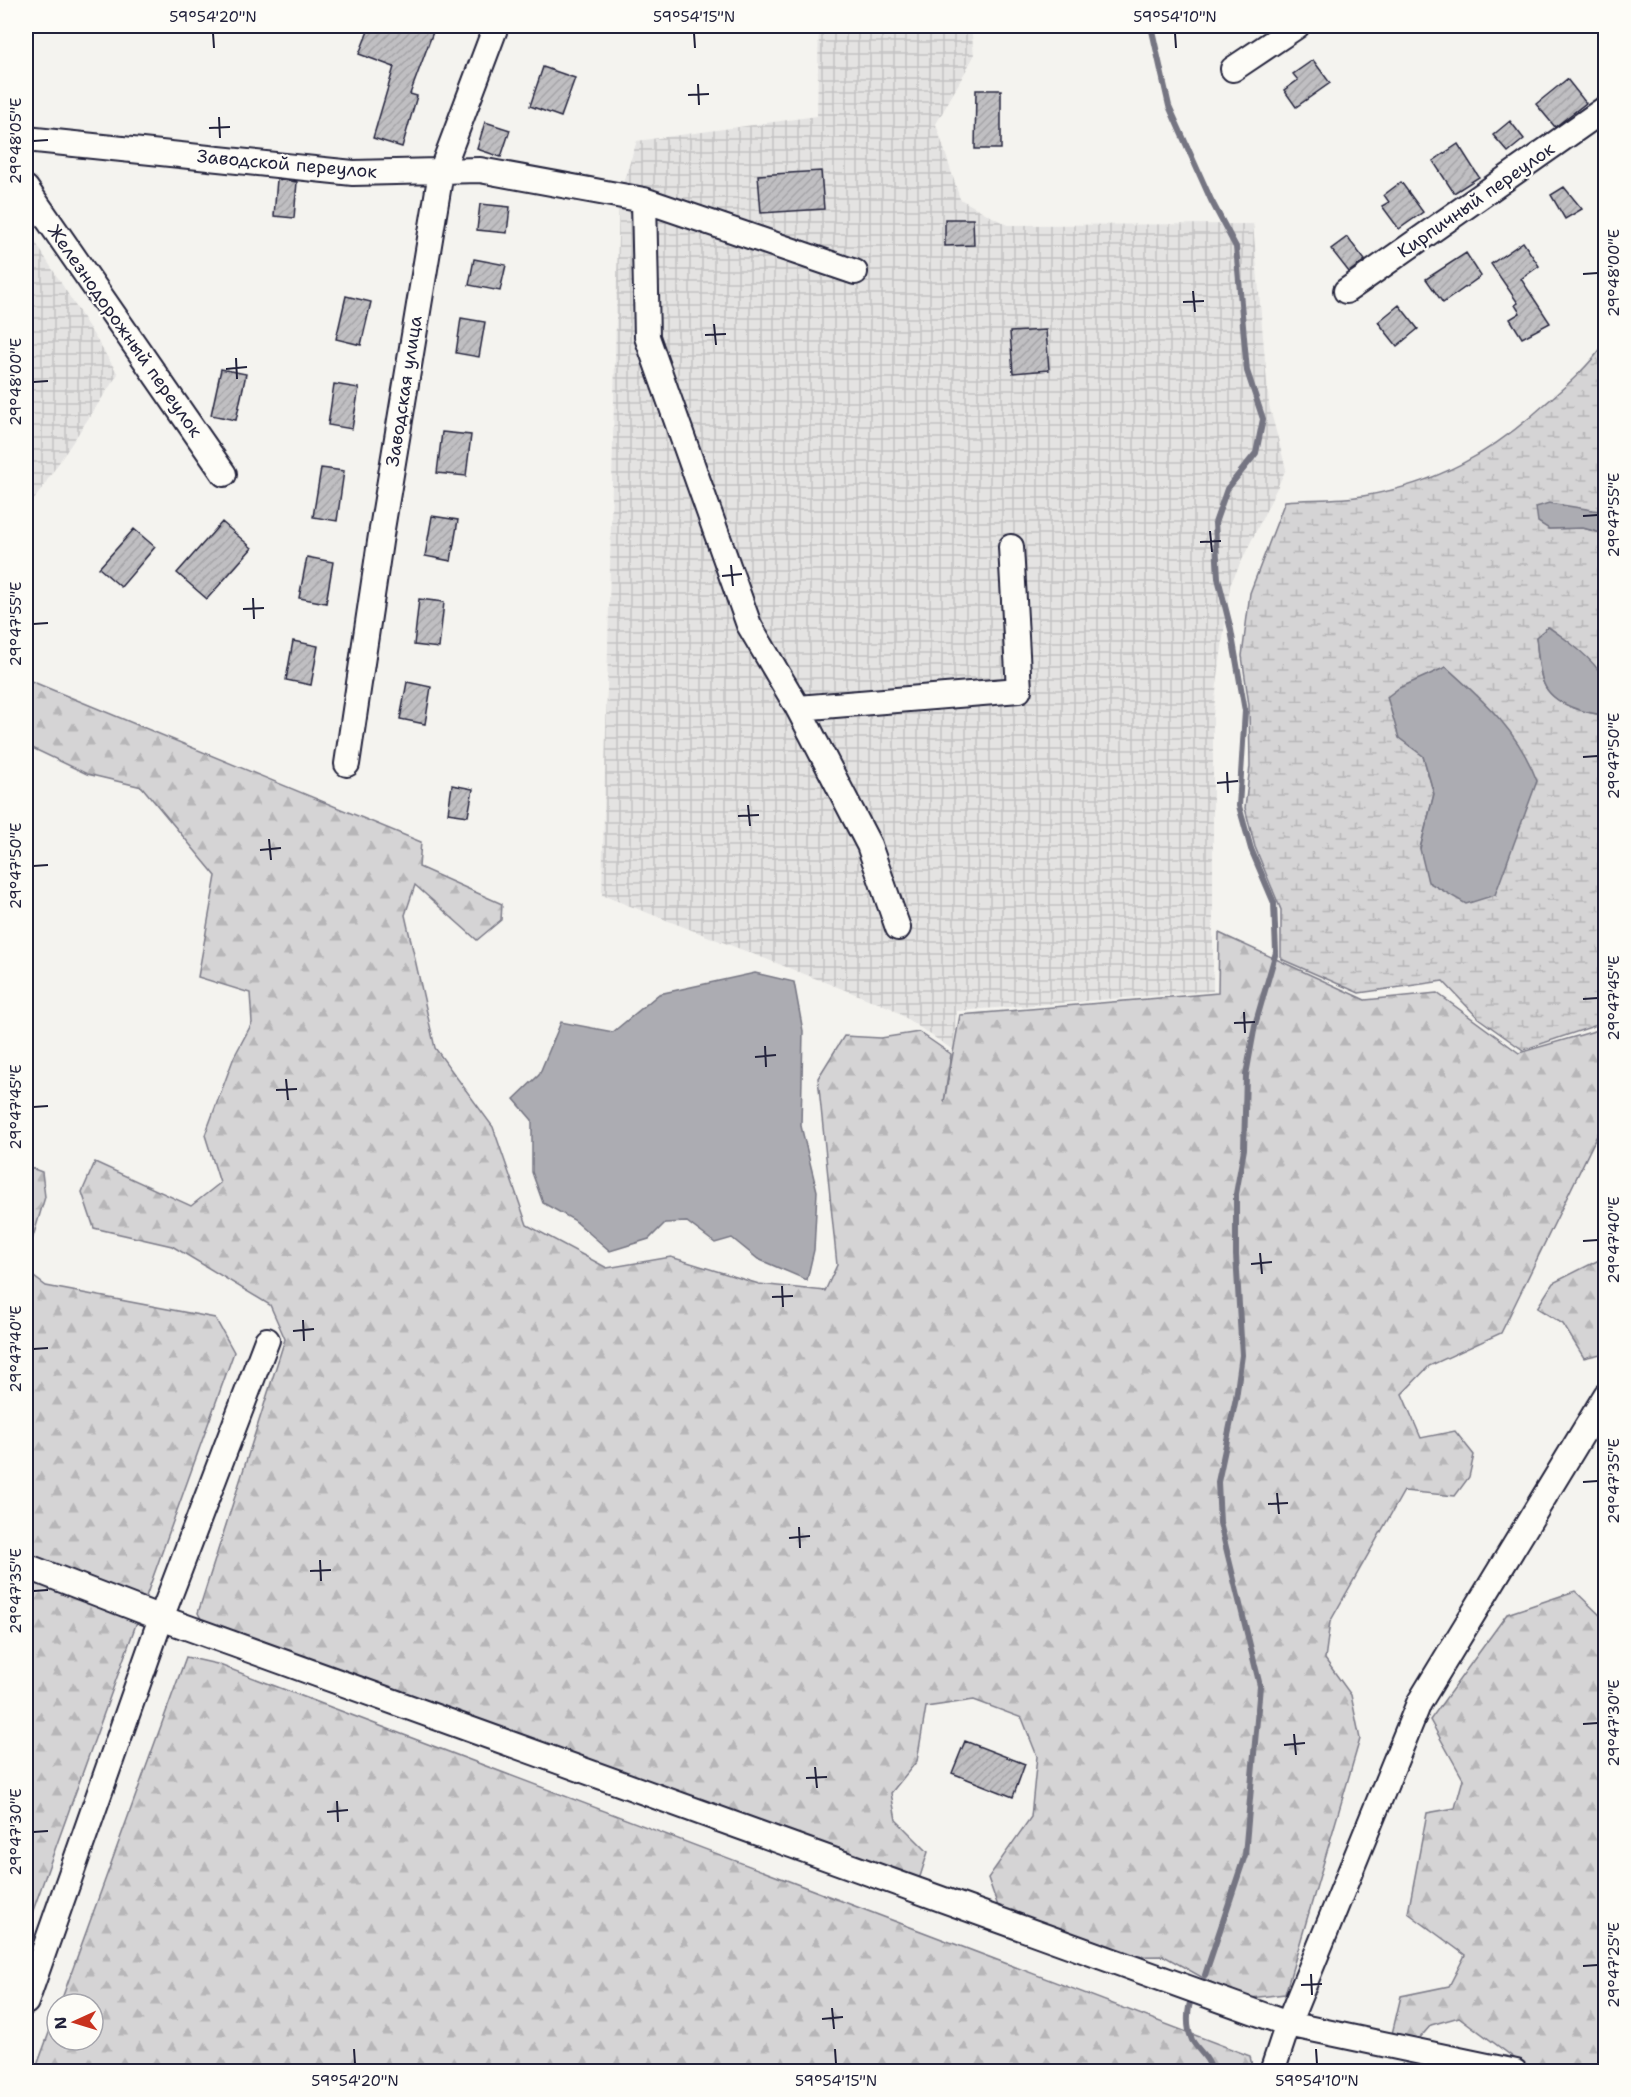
<svg xmlns="http://www.w3.org/2000/svg" width="1631" height="2097" viewBox="0 0 1631 2097" font-family="'Shantell Sans',sans-serif">
	<style>
		.industrial { fill: url(#industrial-grid) }
		.forest { fill: url(#forest-firs); stroke: #7c7b88; stroke-width: 1.5 }
		.wetland { fill: url(#wetland-marsh); stroke: #7c7b88; stroke-width: 1.5; fill-rule: evenodd }
		.water { fill: #acacb2; stroke: #757582; stroke-width: 1.5 }
		.lines { fill: none; stroke-linecap: round; stroke-linejoin: round }
		.stream { stroke: #757582; stroke-width: 6 }
		.building { fill: url(#building-hatch); stroke: #22223b; stroke-width: 1.5 }
		.minor-casing { stroke: #22223b; stroke-width: 28 }
		.minor { stroke: #fdfcf7; stroke-width: 24 }
		.ticks { fill: none; stroke: #22223b; stroke-width: 2 }
		.labels { text-anchor: middle; dominant-baseline: central; stroke-width: 4.5; stroke-linejoin: round; paint-order: stroke }
		.street-label { font-size: 18px; fill: #22223b; stroke: #fdfcf7 }
		.neatline { fill: none; stroke: #22223b; stroke-width: 2 }
		.ticks-label { font-size: 15px; text-anchor: middle; fill: #22223b }
	</style>
	<defs>
		<pattern id="industrial-grid" width="8" height="8" patternUnits="userSpaceOnUse" patternTransform="scale(1.5)"><rect width="8" height="8" fill="#e4e3e2"/><path d="M0 4h8M4 0v8" fill="none" stroke="#c3c2c3"/></pattern>
		<pattern id="forest-firs" width="22" height="20" patternUnits="userSpaceOnUse" patternTransform="scale(1.5)"><rect width="22" height="20" fill="#d5d4d5"/><path d="M5 1l3.5 6h-7zM16 11l3.5 6h-7z" fill="#b7b6b8"/></pattern>
		<pattern id="wetland-marsh" width="20" height="14" patternUnits="userSpaceOnUse" patternTransform="scale(1.5)"><rect width="20" height="14" fill="#d5d4d5"/><path d="M1 5h8M5 5V1M11 12h8M15 12V8" fill="none" stroke="#b7b6b8"/></pattern>
		<pattern id="building-hatch" width="6" height="6" patternUnits="userSpaceOnUse" patternTransform="scale(1.5)"><rect width="6" height="6" fill="#c0bfc2"/><path d="M-1 1l2-2M0 6l6-6M5 7l2-2" fill="none" stroke="#a5a4a8"/></pattern>
	</defs>
	<rect width="100%" height="100%" fill="#f4f3ef"/>
	<filter id="ink" filterUnits="userSpaceOnUse"><feTurbulence type="fractalNoise" baseFrequency=".0167" numOctaves="2"/><feDisplacementMap in="SourceGraphic" scale="12" xChannelSelector="R" yChannelSelector="G"/><feConvolveMatrix kernelMatrix="1 2 1 2 8 2 1 2 1" color-interpolation-filters="sRGB"/></filter>
	<g filter="url(#ink)">
		<path class="industrial" d="M 819,26 L 971,26 L 974,56 L 936,124 L 960,199 L 1007,225 L 1253,224 L 1269,405 L 1286,469 L 1230,585 L 1213,715 L 1213,991 L 957,1011 L 953,1050 L 891,1008 L 602,895 L 619,195 L 637,141 L 817,116 Z
			M 26,227 L 118,374 L 26,512 Z"/>
		<path class="forest" d="M 26,679 L 421,842 L 419,867 L 502,904 L 501,920 L 477,940 L 415,885 L 405,915 L 435,1048 L 493,1127 L 527,1225 L 607,1268 L 671,1257 L 759,1284 L 825,1291 L 837,1265 L 818,1078 L 844,1036 L 881,1038 L 919,1032 L 951,1054 L 944,1102 L 960,1015 L 1218,993 L 1219,933 L 1365,1000 L 1437,993 L 1519,1053 L 1605,1028 L 1605,1119 L 1501,1333 L 1429,1366 L 1402,1394 L 1421,1438 L 1455,1431 L 1474,1455 L 1469,1477 L 1455,1496 L 1404,1491 L 1330,1622 L 1325,1659 L 1351,1695 L 1360,1739 L 1285,1994 L 1241,1999 L 1164,1956 L 1083,1957 L 1005,1926 L 988,1878 L 1031,1817 L 1037,1756 L 1022,1718 L 974,1700 L 926,1707 L 917,1761 L 891,1793 L 896,1820 L 928,1852 L 914,1895 L 212,1639 L 198,1613 L 285,1339 L 270,1305 L 172,1246 L 94,1228 L 82,1192 L 95,1162 L 191,1206 L 220,1183 L 205,1135 L 234,1057 L 252,1023 L 250,993 L 198,977 L 216,876 L 142,787 L 87,774 L 26,745 Z
			M 26,1166 L 42,1172 L 45,1197 L 26,1260 Z
			M 1605,1257 L 1605,1353 L 1584,1358 L 1563,1324 L 1537,1308 L 1553,1283 Z
			M 26,1271 L 46,1286 L 215,1318 L 234,1352 L 26,1930 Z
			M 1575,1591 L 1605,1620 L 1605,2071 L 1532,2071 L 1459,2017 L 1431,2025 L 1412,2047 L 1392,2034 L 1401,1996 L 1449,1986 L 1465,1955 L 1408,1913 L 1427,1813 L 1455,1808 L 1463,1779 L 1430,1720 L 1507,1614 Z
			M 186,1657 L 217,1664 L 1250,2056 L 1253,2071 L 35,2071 L 57,2011 L 57,2040 L 93,2040 L 93,2004 L 60,2004 Z"/>
		<path class="wetland" d="M 1605,343 L 1603,390 L 1605,512 L 1578,510 L 1549,529 L 1583,528 L 1605,534 L 1605,684 C 1593,660 1571,643 1549,627 L 1536,637 C 1538,652 1538,671 1544,684 C 1553,705 1585,713 1605,715 L 1606,1018 L 1603,1023 L 1523,1050 L 1478,1018 L 1443,981 L 1359,993 L 1281,959 L 1281,910 L 1255,847 L 1245,808 L 1250,766 L 1249,705 L 1242,656 L 1250,593 L 1285,501 C 1310,499 1337,500 1363,496 C 1436,484 1490,454 1544,405 C 1567,385 1588,367 1605,343 ZM 1423,756 L 1495,895 L 1420,848 L 1434,794 Z"/>
		<path class="water" d="M 1549,503 L 1605,512 L 1605,534 L 1583,528 L 1549,529 L 1538,522 L 1536,507 Z
			M 1548,627 C 1566,639 1598,662 1605,682 C 1608,692 1606,705 1605,715 C 1585,713 1553,705 1544,684 C 1538,670 1538,652 1536,637 Z
			M 1446,667 C 1485,702 1518,731 1537,781 L 1495,895 L 1466,904 L 1428,882 L 1420,849 L 1434,794 L 1423,756 L 1399,738 L 1387,697 L 1399,688 Z
			M 755,973 L 794,982 L 803,1031 L 801,1126 L 817,1191 L 814,1250 L 807,1280 L 758,1259 L 732,1238 L 715,1243 L 687,1222 L 665,1223 L 649,1239 L 610,1251 L 574,1220 L 543,1203 L 532,1172 L 532,1120 L 514,1099 L 539,1075 L 561,1022 L 613,1032 L 659,994 Z"/>
		<g class="lines">
			<path class="stream" d="M 1151,26 L 1169,106 L 1211,200 L 1236,247 L 1247,371 L 1263,419 L 1256,453 L 1227,489 L 1215,523 L 1218,578 L 1231,630 L 1245,711 L 1239,806 L 1251,849 L 1274,903 L 1276,952 L 1255,1025 L 1246,1075 L 1244,1149 L 1236,1194 L 1236,1255 L 1242,1355 L 1236,1398 L 1218,1482 L 1220,1523 L 1260,1686 L 1245,1855 L 1205,1975
				M 1192,1997 C 1187,2009 1186,2027 1192,2040 C 1199,2052 1209,2057 1212,2072"/>
		</g>
		<path class="building" d="M 370,26 L 414,26 L 433,32 L 410,94 L 417,96 L 402,147 L 373,138 L 394,67 L 359,54 Z
			M 1313,60 L 1330,83 L 1296,107 L 1284,90 L 1298,80 L 1293,74 Z
			M 543,67 L 575,78 L 561,117 L 530,106 Z
			M 1567,79 L 1586,103 L 1555,127 L 1536,104 Z
			M 976,90 L 1001,90 L 1001,149 L 975,149 Z
			M 1510,121 L 1524,139 L 1508,152 L 1493,135 Z
			M 485,122 L 510,130 L 501,157 L 477,149 Z
			M 1458,144 L 1479,177 L 1454,193 L 1433,161 Z
			M 821,171 L 824,209 L 761,213 L 758,175 Z
			M 277,179 L 297,182 L 294,218 L 274,216 Z
			M 1401,182 L 1423,212 L 1399,229 L 1382,206 L 1389,202 L 1384,195 Z
			M 1564,187 L 1582,209 L 1565,219 L 1551,195 Z
			M 480,204 L 510,207 L 507,233 L 477,230 Z
			M 945,219 L 973,219 L 974,245 L 945,246 Z
			M 1347,237 L 1365,260 L 1349,272 L 1331,249 Z
			M 1523,242 L 1539,266 L 1521,279 L 1550,323 L 1522,338 L 1510,319 L 1520,313 L 1515,305 L 1518,303 L 1491,264 Z
			M 1466,253 L 1481,276 L 1443,303 L 1426,279 Z
			M 474,259 L 506,265 L 500,291 L 469,285 Z
			M 346,296 L 371,302 L 361,345 L 336,339 Z
			M 1399,305 L 1418,329 L 1397,346 L 1378,322 Z
			M 461,318 L 485,322 L 479,357 L 456,353 Z
			M 1046,330 L 1049,370 L 1013,373 L 1010,332 Z
			M 221,369 L 246,374 L 236,420 L 211,415 Z
			M 334,384 L 359,388 L 352,429 L 328,425 Z
			M 442,432 L 471,435 L 466,476 L 437,473 Z
			M 321,468 L 344,471 L 337,521 L 313,517 Z
			M 432,516 L 458,520 L 451,561 L 425,556 Z
			M 222,522 L 252,548 L 207,599 L 177,573 Z
			M 134,529 L 155,547 L 121,587 L 99,568 Z
			M 307,557 L 333,562 L 326,603 L 299,598 Z
			M 419,599 L 444,602 L 439,648 L 414,645 Z
			M 293,641 L 318,646 L 311,685 L 286,680 Z
			M 407,682 L 431,687 L 425,724 L 400,719 Z
			M 452,785 L 473,789 L 468,816 L 448,813 Z
			M 965,1741 L 1025,1764 L 1013,1797 L 952,1773 Z"/>
		<g class="lines">
			<g class="minor-casing">
				<path id="minor" d="M 1233,69 L 1297,26
					M 26,139 L 353,173 L 480,170 L 644,200 L 855,272
					M 26,188 L 224,474
					M 644,200 L 647,337 L 749,625 L 798,708 L 869,845 L 898,928
					M 1346,291 L 1606,108
					M 798,708 L 1019,690 L 1011,547
					M 347,764 L 381,535 L 441,172 L 496,26
					M 26,1566 L 161,1618 L 1288,2024 L 1516,2072
					M 26,2002 L 161,1618 L 267,1340
					M 1272,2072 L 1288,2024 L 1419,1703 L 1606,1395"/>
			</g>
			<use href="#minor" class="minor"/>
		</g>
	</g>
	<path class="ticks" d="M 213,33 L 214,48M 694,33 L 695,48M 1175,33 L 1176,48M 698,84 L 699,105M 688,95 L 709,94M 219,117 L 220,138M 209,128 L 230,127M 33,141 L 48,140M 1583,274 L 1598,273M 1193,291 L 1195,312M 1183,302 L 1204,301M 714,324 L 716,345M 705,335 L 726,334M 236,358 L 237,379M 226,369 L 247,367M 33,382 L 48,381M 1583,516 L 1598,515M 1210,531 L 1212,552M 1200,542 L 1221,541M 731,565 L 733,586M 722,576 L 742,574M 253,598 L 254,619M 243,609 L 264,608M 33,624 L 48,623M 1583,757 L 1598,756M 1227,772 L 1228,793M 1217,783 L 1238,781M 748,805 L 750,826M 738,816 L 759,815M 269,839 L 271,860M 260,850 L 281,848M 33,866 L 48,865M 1583,999 L 1598,998M 1244,1012 L 1245,1033M 1234,1023 L 1255,1022M 765,1046 L 766,1067M 755,1057 L 776,1055M 286,1079 L 288,1100M 276,1090 L 297,1089M 33,1107 L 48,1106M 1583,1241 L 1598,1240M 1260,1253 L 1262,1274M 1251,1264 L 1272,1262M 782,1286 L 783,1307M 772,1297 L 793,1296M 303,1320 L 304,1341M 293,1331 L 314,1329M 33,1349 L 48,1348M 1583,1482 L 1598,1481M 1277,1493 L 1279,1514M 1268,1504 L 1288,1503M 799,1527 L 800,1548M 789,1538 L 810,1536M 320,1560 L 321,1581M 310,1571 L 331,1570M 33,1591 L 48,1590M 1583,1724 L 1598,1723M 1294,1734 L 1296,1755M 1284,1745 L 1305,1743M 815,1767 L 817,1788M 806,1778 L 827,1777M 337,1801 L 338,1822M 327,1812 L 348,1810M 33,1832 L 48,1831M 1583,1966 L 1598,1965M 1311,1974 L 1312,1995M 1301,1985 L 1322,1984M 832,2008 L 834,2029M 822,2019 L 843,2017M 354,2049 L 355,2064M 835,2049 L 836,2064M 1316,2049 L 1317,2064"/>
	<g class="labels">
		<g class="street-label">
			<text transform="translate(287 164) rotate(5)">Заводской переулок</text>
			<text transform="translate(1476 200) rotate(-35)">Кирпичный переулок</text>
			<text transform="translate(125 331) rotate(55)">Железнодорожный переулок</text>
			<text transform="translate(404 391) rotate(-81)">Заводская улица</text>
		</g>
	</g>
	<rect width="1631" height="2097" fill="none" stroke="#fdfcf7" stroke-width="66"/>
	<g transform="translate(75 2022) rotate(266)"><circle r="28" fill="#fdfcf7" stroke="#a5a5ac" stroke-width="1.5"/>
	<path d="M0-4.5L10 22L0 15L-10 22Z" fill="#c8321e"/>
	<text y="-9" font-size="16" font-weight="bold" text-anchor="middle" fill="#22223b">N</text>
	</g>
	<rect x="33" y="33" width="1565" height="2031" class="neatline"/>
	<g class="ticks-label">
		<text x="213" y="22">59°54'20"N</text>
		<text x="694" y="22">59°54'15"N</text>
		<text x="1175" y="22">59°54'10"N</text>
		<text transform="translate(16 141) rotate(-90)" y="5">29°48'05"E</text>
		<text transform="translate(1614 273) rotate(-90)" y="5">29°48'00"E</text>
		<text transform="translate(16 382) rotate(-90)" y="5">29°48'00"E</text>
		<text transform="translate(1614 515) rotate(-90)" y="5">29°47'55"E</text>
		<text transform="translate(16 624) rotate(-90)" y="5">29°47'55"E</text>
		<text transform="translate(1614 756) rotate(-90)" y="5">29°47'50"E</text>
		<text transform="translate(16 866) rotate(-90)" y="5">29°47'50"E</text>
		<text transform="translate(1614 998) rotate(-90)" y="5">29°47'45"E</text>
		<text transform="translate(16 1107) rotate(-90)" y="5">29°47'45"E</text>
		<text transform="translate(1614 1240) rotate(-90)" y="5">29°47'40"E</text>
		<text transform="translate(16 1349) rotate(-90)" y="5">29°47'40"E</text>
		<text transform="translate(1614 1481) rotate(-90)" y="5">29°47'35"E</text>
		<text transform="translate(16 1591) rotate(-90)" y="5">29°47'35"E</text>
		<text transform="translate(1614 1723) rotate(-90)" y="5">29°47'30"E</text>
		<text transform="translate(16 1832) rotate(-90)" y="5">29°47'30"E</text>
		<text transform="translate(1614 1965) rotate(-90)" y="5">29°47'25"E</text>
		<text x="355" y="2086">59°54'20"N</text>
		<text x="836" y="2086">59°54'15"N</text>
		<text x="1317" y="2086">59°54'10"N</text>
	</g>
</svg>
